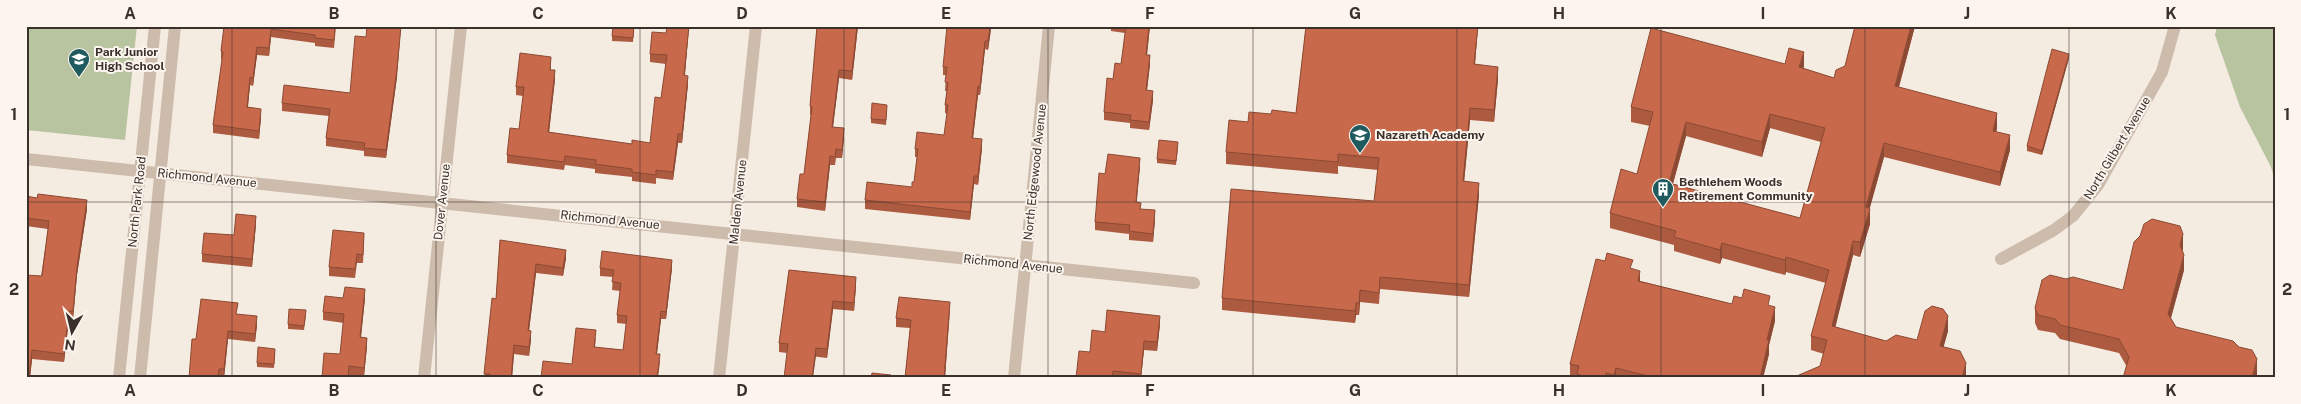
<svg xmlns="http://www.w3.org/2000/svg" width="2301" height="404" viewBox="0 0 2301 404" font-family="'Public Sans',sans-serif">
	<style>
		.green { fill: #b8c4a0 }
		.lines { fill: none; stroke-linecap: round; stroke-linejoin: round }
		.street { stroke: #cdbbac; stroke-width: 12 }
		.wall { fill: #ac5a40; fill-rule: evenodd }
		.shaded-wall { fill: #8c4a34 }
		.building { fill: #c8694b; stroke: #8c4a34; fill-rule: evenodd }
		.grid { fill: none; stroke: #3b302b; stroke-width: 1; stroke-opacity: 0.55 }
		.labels { text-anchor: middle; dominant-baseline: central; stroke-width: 4; stroke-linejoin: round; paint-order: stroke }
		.poi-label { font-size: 12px; font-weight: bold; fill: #3b302b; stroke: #fbf5ee; text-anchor: start }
		.street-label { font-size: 12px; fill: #3b302b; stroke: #fbf5ee }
		.neatline { fill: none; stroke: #3b302b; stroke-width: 2 }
		.grid-label { font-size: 16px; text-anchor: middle; font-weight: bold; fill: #3b302b }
	</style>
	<rect width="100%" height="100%" fill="#f4ebe1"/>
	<path class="green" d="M 26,26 L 137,26 L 125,140 L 26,130 Z
		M 2217,26 L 2275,26 L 2275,181 L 2271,167 L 2240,107 L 2215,35 Z"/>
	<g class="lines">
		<path class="street" d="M 26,159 L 1194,283
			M 2001,259 L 2054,230 L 2073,216 L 2098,185 L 2162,72 L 2175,26
			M 119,378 L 155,26
			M 140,378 L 175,26
			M 424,378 L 461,26
			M 719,378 L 756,26
			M 1014,378 L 1049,26"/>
	</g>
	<path class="wall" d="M 224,26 L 336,26 L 334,48 L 315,46 L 315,43 L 271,37 L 269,56 L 257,55 L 253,86 L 250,85 L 248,107 L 261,117 L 259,139 L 213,133 L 213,125 L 222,60 L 221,59 L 221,51 Z
		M 527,26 L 551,26 L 551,28 Z
		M 634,26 L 633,42 L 612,41 L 612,36 Z
		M 667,26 L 689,26 L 685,75 L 688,84 L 682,143 L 678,143 L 673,180 L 656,178 L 656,184 L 632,181 L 632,177 L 595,173 L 595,169 L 565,165 L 564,170 L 507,163 L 507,155 L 519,129 L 523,96 L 516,95 L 516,87 L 551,65 L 551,70 L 555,79 L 549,133 L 632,144 L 650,143 L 661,98 L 666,64 L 650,62 L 650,54 L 666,33 Z
		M 817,26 L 858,26 L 852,80 L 839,78 L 833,127 L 844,137 L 842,158 L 836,158 L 835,165 L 830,165 L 825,211 L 797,207 L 797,199 L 804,174 L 811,115 L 810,115 L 810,106 Z
		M 991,26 L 988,50 L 985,49 L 980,95 L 978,95 L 973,138 L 982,148 L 978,185 L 974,184 L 970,220 L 865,209 L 865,200 L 912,187 L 914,182 L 917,157 L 915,157 L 915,149 L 944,135 L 947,114 L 945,113 L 945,105 L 947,91 L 945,91 L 946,75 L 943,75 L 943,67 Z
		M 1111,26 L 1150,26 L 1147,55 L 1150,64 L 1147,90 L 1153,100 L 1149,130 L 1130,128 L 1130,123 L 1104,120 L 1104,112 L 1113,79 L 1121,64 L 1125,33 L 1111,31 Z
		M 1306,26 L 1478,26 L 1475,64 L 1498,79 L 1494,122 L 1470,120 L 1464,182 L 1479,195 L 1469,297 L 1380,289 L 1379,304 L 1360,302 L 1359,315 L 1356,315 L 1355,323 L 1222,310 L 1222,298 L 1374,201 L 1378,170 L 1338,166 L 1338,174 L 1226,164 L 1226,152 L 1248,122 L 1271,114 L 1296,113 Z
		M 1855,26 L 1915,26 L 1899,87 L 1997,128 L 1996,132 L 2010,150 L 2000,186 L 1884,157 L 1869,209 L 1870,224 L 1860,257 L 1853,255 L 1835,327 L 1886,341 L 1917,340 L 1948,331 L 1943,347 L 1820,366 L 1824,354 L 1811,350 L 1811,336 L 1826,283 L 1786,272 L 1785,275 L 1722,258 L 1720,264 L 1674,251 L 1674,245 L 1610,228 L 1610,213 L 1637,174 L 1650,126 L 1631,122 L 1631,107 L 1785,64 L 1804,66 L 1803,68 L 1834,78 L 1845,66 ZM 1770,128 L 1821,142 L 1800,218 L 1673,184 L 1686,136 L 1762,157 Z
		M 2069,58 L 2042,155 L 2027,151 L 2027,146 Z
		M 397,77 L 386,158 L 364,156 L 364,151 L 326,146 L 326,138 L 329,116 L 282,111 L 282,103 L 350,93 Z
		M 887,110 L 886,125 L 871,123 L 871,119 Z
		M 1178,147 L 1176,165 L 1157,163 L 1157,159 Z
		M 1140,166 L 1136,202 L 1141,209 L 1155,219 L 1153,242 L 1129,240 L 1129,234 L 1095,230 L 1095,222 L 1105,174 Z
		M 26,196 L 87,209 L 77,275 L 73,319 L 69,319 L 64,362 L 32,359 L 30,378 L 26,378 L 48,229 L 26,226 Z
		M 256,224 L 252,267 L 202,262 L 202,254 L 234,235 Z
		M 500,240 L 566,258 L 563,276 L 536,273 L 529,331 L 531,339 L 529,356 L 514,354 L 512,378 L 484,378 L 496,299 Z
		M 364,241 L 363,263 L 357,263 L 355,278 L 329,276 L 329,267 Z
		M 2183,249 L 2182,251 L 2184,270 L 2171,318 L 2176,327 L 2257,374 L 2256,378 L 2123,378 L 2127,367 L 2119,353 L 2060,339 L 2055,333 L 2038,330 L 2035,323 L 2035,308 L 2123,290 Z
		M 1605,261 L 1633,269 L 1640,281 L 1732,304 L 1770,306 L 1775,321 L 1769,345 L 1769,354 L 1763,378 L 1570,378 L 1570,364 Z
		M 600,268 L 672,268 L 666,319 L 661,319 L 657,354 L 660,362 L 658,378 L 541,378 L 572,364 L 596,338 L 595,347 L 623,350 L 627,324 L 617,323 L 617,315 L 620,291 L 612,290 L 613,277 L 600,276 Z
		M 789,270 L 856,285 L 854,311 L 833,309 L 827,358 L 779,352 L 779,343 Z
		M 343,298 L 365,298 L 361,337 L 367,346 L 364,376 L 349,375 L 349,378 L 322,378 L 340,354 L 344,323 L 323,320 L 323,312 Z
		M 950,311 L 945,378 L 905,378 L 910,328 L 896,327 L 896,318 Z
		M 238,314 L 257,325 L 255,342 L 228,339 L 224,378 L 189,378 L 196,339 Z
		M 306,315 L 304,330 L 288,329 L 288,324 Z
		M 1160,324 L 1157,351 L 1144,350 L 1141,378 L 1076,378 L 1105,332 Z
		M 275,353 L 274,368 L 257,367 L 257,363 Z"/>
	<path class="shaded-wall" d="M 401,26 L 397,77 L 386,158 L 386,150 Z
		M 689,26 L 684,84 L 684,75 Z
		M 857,26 L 858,26 L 852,80 L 852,71 Z
		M 990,26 L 991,30 L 988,50 L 988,41 Z
		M 1149,26 L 1150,26 L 1146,63 L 1146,55 Z
		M 1478,26 L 1474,76 L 1474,64 Z
		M 1911,26 L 1915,26 L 1895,101 L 1895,86 Z
		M 271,29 L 271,37 L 269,56 L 269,48 Z
		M 985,41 L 985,49 L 980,95 L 980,87 Z
		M 257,47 L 257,55 L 253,86 L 253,78 Z
		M 1804,52 L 1804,66 L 1799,82 L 1799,67 Z
		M 2069,54 L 2069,58 L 2042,155 L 2042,151 Z
		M 1150,55 L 1150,64 L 1146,99 L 1146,90 Z
		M 1498,67 L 1498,79 L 1494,122 L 1494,110 Z
		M 555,70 L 555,79 L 548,141 L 548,132 Z
		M 839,70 L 839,78 L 832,135 L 832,127 Z
		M 688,76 L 688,84 L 682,143 L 682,134 Z
		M 250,77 L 250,85 L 247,115 L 247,107 Z
		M 978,86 L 978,95 L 972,147 L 972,138 Z
		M 1153,91 L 1153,100 L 1149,130 L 1149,122 Z
		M 1470,108 L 1470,120 L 1463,193 L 1463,181 Z
		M 261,109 L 261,117 L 259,139 L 259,131 Z
		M 1997,113 L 1997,128 L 1993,146 L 1993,131 Z
		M 1770,114 L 1770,128 L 1762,157 L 1762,142 Z
		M 1686,122 L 1686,136 L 1669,197 L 1669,183 Z
		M 844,128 L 844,137 L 842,158 L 842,150 Z
		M 678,134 L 678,143 L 673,180 L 673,172 Z
		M 2010,135 L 2010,150 L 2000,186 L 2000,172 Z
		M 982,139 L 982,148 L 978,185 L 978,176 Z
		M 1884,143 L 1884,157 L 1866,222 L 1866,207 Z
		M 830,156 L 830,165 L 825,211 L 825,202 Z
		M 1140,158 L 1140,166 L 1136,211 L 1136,202 Z
		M 974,176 L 974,184 L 970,220 L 970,212 Z
		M 1479,183 L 1479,195 L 1469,297 L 1469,285 Z
		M 87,200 L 87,209 L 77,275 L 73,319 L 73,311 L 77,267 Z
		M 1870,209 L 1870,224 L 1860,257 L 1860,242 Z
		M 1155,210 L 1155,219 L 1153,242 L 1153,234 Z
		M 256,216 L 256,224 L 252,267 L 252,259 Z
		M 2183,234 L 2183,249 L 2180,260 L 2180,245 Z
		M 1853,241 L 1853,255 L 1832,341 L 1832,326 Z
		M 1722,243 L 1722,258 L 1720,264 L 1720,250 Z
		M 566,250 L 566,258 L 563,276 L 563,268 Z
		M 2184,255 L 2184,270 L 2168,328 L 2168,314 Z
		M 1786,257 L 1786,272 L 1785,275 L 1785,260 Z
		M 672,260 L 672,268 L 666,319 L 666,312 Z
		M 536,264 L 536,273 L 528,339 L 528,330 Z
		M 1640,271 L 1640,286 L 1638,281 Z
		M 856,277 L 856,285 L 854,311 L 854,303 Z
		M 365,289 L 365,298 L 360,346 L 360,337 Z
		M 1360,290 L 1360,302 L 1359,315 L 1359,303 Z
		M 833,301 L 833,309 L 827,358 L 827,349 Z
		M 950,302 L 945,378 L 944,378 Z
		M 1356,303 L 1356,315 L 1355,323 L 1355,311 Z
		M 1775,307 L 1775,321 L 1769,345 L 1769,354 L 1763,378 L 1760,378 L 1767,340 Z
		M 69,311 L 69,319 L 64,362 L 64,354 Z
		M 661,311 L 661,319 L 656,361 L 656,354 Z
		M 257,316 L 257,325 L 255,342 L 255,334 Z
		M 1160,316 L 1160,324 L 1157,351 L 1157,342 Z
		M 1948,316 L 1948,331 L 1940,360 L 1940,346 Z
		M 228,331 L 228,339 L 224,378 L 224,369 Z
		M 531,331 L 531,339 L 529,356 L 529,347 Z
		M 367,338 L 367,346 L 364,376 L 364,368 Z
		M 1144,341 L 1144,350 L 1141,378 L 1141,374 Z
		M 514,345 L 514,354 L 512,378 L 511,378 Z
		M 816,348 L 816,356 L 813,378 L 812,378 Z
		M 32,350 L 32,359 L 30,378 L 29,378 Z
		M 2257,359 L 2257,374 L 2256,378 L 2252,378 Z
		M 1966,363 L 1966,377 L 1962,378 Z
		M 1616,368 L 1616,378 L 1614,378 L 1614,375 Z"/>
	<path class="building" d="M 224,26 L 335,26 L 334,40 L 315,38 L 315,35 L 271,29 L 269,48 L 257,47 L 253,78 L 250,77 L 247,107 L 261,109 L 259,131 L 213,125 L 223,52 L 221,51 Z
		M 367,26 L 401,26 L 397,69 L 386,150 L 364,148 L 365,143 L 326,138 L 330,109 L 282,103 L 284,85 L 350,93 L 355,36 L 366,37 Z
		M 613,26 L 634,26 L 633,38 L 612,36 Z
		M 667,26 L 689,26 L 684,75 L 688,76 L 682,134 L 678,134 L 673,172 L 656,170 L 656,175 L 632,172 L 632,169 L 595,164 L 596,160 L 565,156 L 564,162 L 507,155 L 510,128 L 519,129 L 524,87 L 516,87 L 520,53 L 551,57 L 550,70 L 555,70 L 548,132 L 632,144 L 632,140 L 650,143 L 655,97 L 661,98 L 667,55 L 650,54 L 652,32 L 666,33 Z
		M 817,26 L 857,26 L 852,71 L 839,70 L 832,127 L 844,128 L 842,150 L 836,149 L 835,157 L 830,156 L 825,202 L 797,199 L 800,174 L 804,174 L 812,107 L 810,106 Z
		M 947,26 L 990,26 L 988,41 L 985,41 L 980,87 L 978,86 L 972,138 L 982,139 L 978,176 L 974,176 L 970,212 L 865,200 L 867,182 L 912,187 L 912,182 L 914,182 L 918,149 L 915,149 L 917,132 L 944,135 L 948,105 L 945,105 L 948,83 L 945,82 L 947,67 L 943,67 Z
		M 1126,26 L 1149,26 L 1146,55 L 1150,55 L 1146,90 L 1153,91 L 1149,122 L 1130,120 L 1131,115 L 1104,112 L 1107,78 L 1113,79 L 1115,63 L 1121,64 Z
		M 1306,26 L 1478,26 L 1474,64 L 1498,67 L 1494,110 L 1470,108 L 1463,181 L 1479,183 L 1469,285 L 1380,277 L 1379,293 L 1360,290 L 1359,303 L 1356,303 L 1355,311 L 1222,298 L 1231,189 L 1374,201 L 1379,158 L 1338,154 L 1338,162 L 1226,152 L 1229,120 L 1248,122 L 1249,112 L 1271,114 L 1272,110 L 1296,113 Z
		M 1855,26 L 1911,26 L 1895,86 L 1997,113 L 1993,131 L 2010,135 L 2000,172 L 1884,143 L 1866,207 L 1870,209 L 1860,242 L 1853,241 L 1832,326 L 1886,341 L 1896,335 L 1917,340 L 1925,311 L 1932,306 L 1943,309 L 1948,316 L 1940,346 L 1960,351 L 1966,363 L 1962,378 L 1792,378 L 1820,366 L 1827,340 L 1811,336 L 1829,270 L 1786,257 L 1785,260 L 1722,243 L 1720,250 L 1674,237 L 1676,231 L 1610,213 L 1621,169 L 1637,174 L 1653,112 L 1631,107 L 1651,28 L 1785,64 L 1789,48 L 1804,52 L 1799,67 L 1834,78 L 1836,70 L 1845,66 ZM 1770,114 L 1825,128 L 1800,218 L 1669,183 L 1686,122 L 1762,142 Z
		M 2052,49 L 2069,54 L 2042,151 L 2027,146 Z
		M 872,103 L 887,105 L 886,120 L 871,119 Z
		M 1159,140 L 1178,142 L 1176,161 L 1157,159 Z
		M 1108,154 L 1140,158 L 1136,202 L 1141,203 L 1140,209 L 1155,210 L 1153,234 L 1129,231 L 1130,225 L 1095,222 L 1099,173 L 1105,174 Z
		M 38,194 L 87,200 L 77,267 L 73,311 L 69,311 L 64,354 L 32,350 L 29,378 L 26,378 L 26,275 L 42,276 L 49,221 L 26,218 L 26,196 L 37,198 Z
		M 236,214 L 256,216 L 252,259 L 202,254 L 204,233 L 234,235 Z
		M 2152,219 L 2180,226 L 2183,234 L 2180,245 L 2184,255 L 2168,314 L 2176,327 L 2233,341 L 2239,347 L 2252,350 L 2257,359 L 2252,378 L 2187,378 L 2176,375 L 2175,378 L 2123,378 L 2129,357 L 2119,339 L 2060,325 L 2055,319 L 2038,315 L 2035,308 L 2042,280 L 2050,275 L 2066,279 L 2073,277 L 2123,290 L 2134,242 L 2140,236 L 2144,224 Z
		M 333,230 L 364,233 L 363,255 L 357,254 L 355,269 L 329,267 Z
		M 500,240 L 566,250 L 563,268 L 536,264 L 528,330 L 531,331 L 529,347 L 514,345 L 511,378 L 489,378 L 490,374 L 484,374 L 492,298 L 496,299 Z
		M 602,251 L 672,260 L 666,312 L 661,311 L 656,354 L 660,354 L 657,378 L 541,378 L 543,361 L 572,364 L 576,328 L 596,330 L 594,347 L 623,350 L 627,316 L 617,315 L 621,283 L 612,282 L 614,270 L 600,268 Z
		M 1607,253 L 1633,260 L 1630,268 L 1640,271 L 1638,281 L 1732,304 L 1734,296 L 1742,298 L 1744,289 L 1770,296 L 1768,305 L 1775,307 L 1767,340 L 1769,340 L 1760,378 L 1648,378 L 1648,376 L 1616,368 L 1614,375 L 1606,373 L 1604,378 L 1590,378 L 1577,374 L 1579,366 L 1570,364 L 1596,259 L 1605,261 Z
		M 789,270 L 856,277 L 854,303 L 833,301 L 827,349 L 816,348 L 812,378 L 784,378 L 788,344 L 779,343 Z
		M 345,287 L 365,289 L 360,337 L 367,338 L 364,368 L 349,366 L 348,378 L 322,378 L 324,353 L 340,354 L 344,314 L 323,312 L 325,296 L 343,298 Z
		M 899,297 L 950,302 L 944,378 L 905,378 L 911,320 L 896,318 Z
		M 201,299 L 238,303 L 236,314 L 257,316 L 255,334 L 228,331 L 224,369 L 219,369 L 218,378 L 189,378 L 192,339 L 196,339 Z
		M 289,309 L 306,310 L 304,326 L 288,324 Z
		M 1107,310 L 1160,316 L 1157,342 L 1144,341 L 1141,374 L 1113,371 L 1112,378 L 1076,378 L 1079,351 L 1090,352 L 1092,330 L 1105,332 Z
		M 258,347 L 275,349 L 274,364 L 257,363 Z
		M 872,373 L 891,375 L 891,378 L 871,378 Z"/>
	<path class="grid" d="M 232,26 L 232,378M 436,26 L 436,378M 640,26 L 640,378M 844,26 L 844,378M 1048,26 L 1048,378M 1253,26 L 1253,378M 1457,26 L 1457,378M 1661,26 L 1661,378M 1865,26 L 1865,378M 2069,26 L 2069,378M 26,202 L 2275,202"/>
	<defs>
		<g id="school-pin" transform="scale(1.125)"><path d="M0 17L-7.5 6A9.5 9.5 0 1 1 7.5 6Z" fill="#1f5a5e" stroke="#fbf5ee"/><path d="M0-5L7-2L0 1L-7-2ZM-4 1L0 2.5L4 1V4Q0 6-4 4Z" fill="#fff"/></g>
		<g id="building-pin" transform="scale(1.125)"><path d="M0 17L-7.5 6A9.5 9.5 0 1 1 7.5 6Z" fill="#1f5a5e" stroke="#fbf5ee"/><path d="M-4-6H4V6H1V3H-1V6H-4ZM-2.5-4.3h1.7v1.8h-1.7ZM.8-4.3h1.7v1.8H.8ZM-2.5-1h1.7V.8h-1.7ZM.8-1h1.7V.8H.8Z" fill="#fff"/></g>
	</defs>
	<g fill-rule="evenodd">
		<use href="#school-pin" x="79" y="59"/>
		<use href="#school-pin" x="1360" y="135"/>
		<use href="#building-pin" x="1663" y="189"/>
	</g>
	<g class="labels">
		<g class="poi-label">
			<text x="95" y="52">Park Junior<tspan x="95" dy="14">High School</tspan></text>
			<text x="1376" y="135">Nazareth Academy</text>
			<text x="1679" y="182">Bethlehem Woods<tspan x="1679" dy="14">Retirement Community</tspan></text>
		</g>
		<g class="street-label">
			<text transform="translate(2117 148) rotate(-59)">North Gilbert Avenue</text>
			<text transform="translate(1035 172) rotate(-84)">North Edgewood Avenue</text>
			<text transform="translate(207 178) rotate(6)">Richmond Avenue</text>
			<text transform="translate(137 202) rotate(-84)">North Park Road</text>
			<text transform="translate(442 202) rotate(-84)">Dover Avenue</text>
			<text transform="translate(738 202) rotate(-84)">Malden Avenue</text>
			<text transform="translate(610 220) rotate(6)">Richmond Avenue</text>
			<text transform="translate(1013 264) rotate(6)">Richmond Avenue</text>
		</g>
	</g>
	<rect width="2301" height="404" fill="none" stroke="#fbf5ee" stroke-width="55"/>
	<g transform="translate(72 332) rotate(188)" stroke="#fbf5ee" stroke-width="4" paint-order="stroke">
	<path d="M0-4L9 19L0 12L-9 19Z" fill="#3b302b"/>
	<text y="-8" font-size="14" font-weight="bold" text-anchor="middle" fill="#3b302b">N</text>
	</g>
	<rect x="28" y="28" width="2246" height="348" class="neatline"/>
	<g class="grid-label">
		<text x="130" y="19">A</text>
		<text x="334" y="19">B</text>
		<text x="538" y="19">C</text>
		<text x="742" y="19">D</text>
		<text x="946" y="19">E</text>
		<text x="1150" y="19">F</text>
		<text x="1355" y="19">G</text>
		<text x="1559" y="19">H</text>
		<text x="1763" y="19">I</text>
		<text x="1967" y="19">J</text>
		<text x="2171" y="19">K</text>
		<text x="14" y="120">1</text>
		<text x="2287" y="120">1</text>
		<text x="14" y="295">2</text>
		<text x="2287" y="295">2</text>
		<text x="130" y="396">A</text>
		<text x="334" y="396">B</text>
		<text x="538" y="396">C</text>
		<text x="742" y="396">D</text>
		<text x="946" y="396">E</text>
		<text x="1150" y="396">F</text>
		<text x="1355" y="396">G</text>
		<text x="1559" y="396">H</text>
		<text x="1763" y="396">I</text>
		<text x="1967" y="396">J</text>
		<text x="2171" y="396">K</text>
	</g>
</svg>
